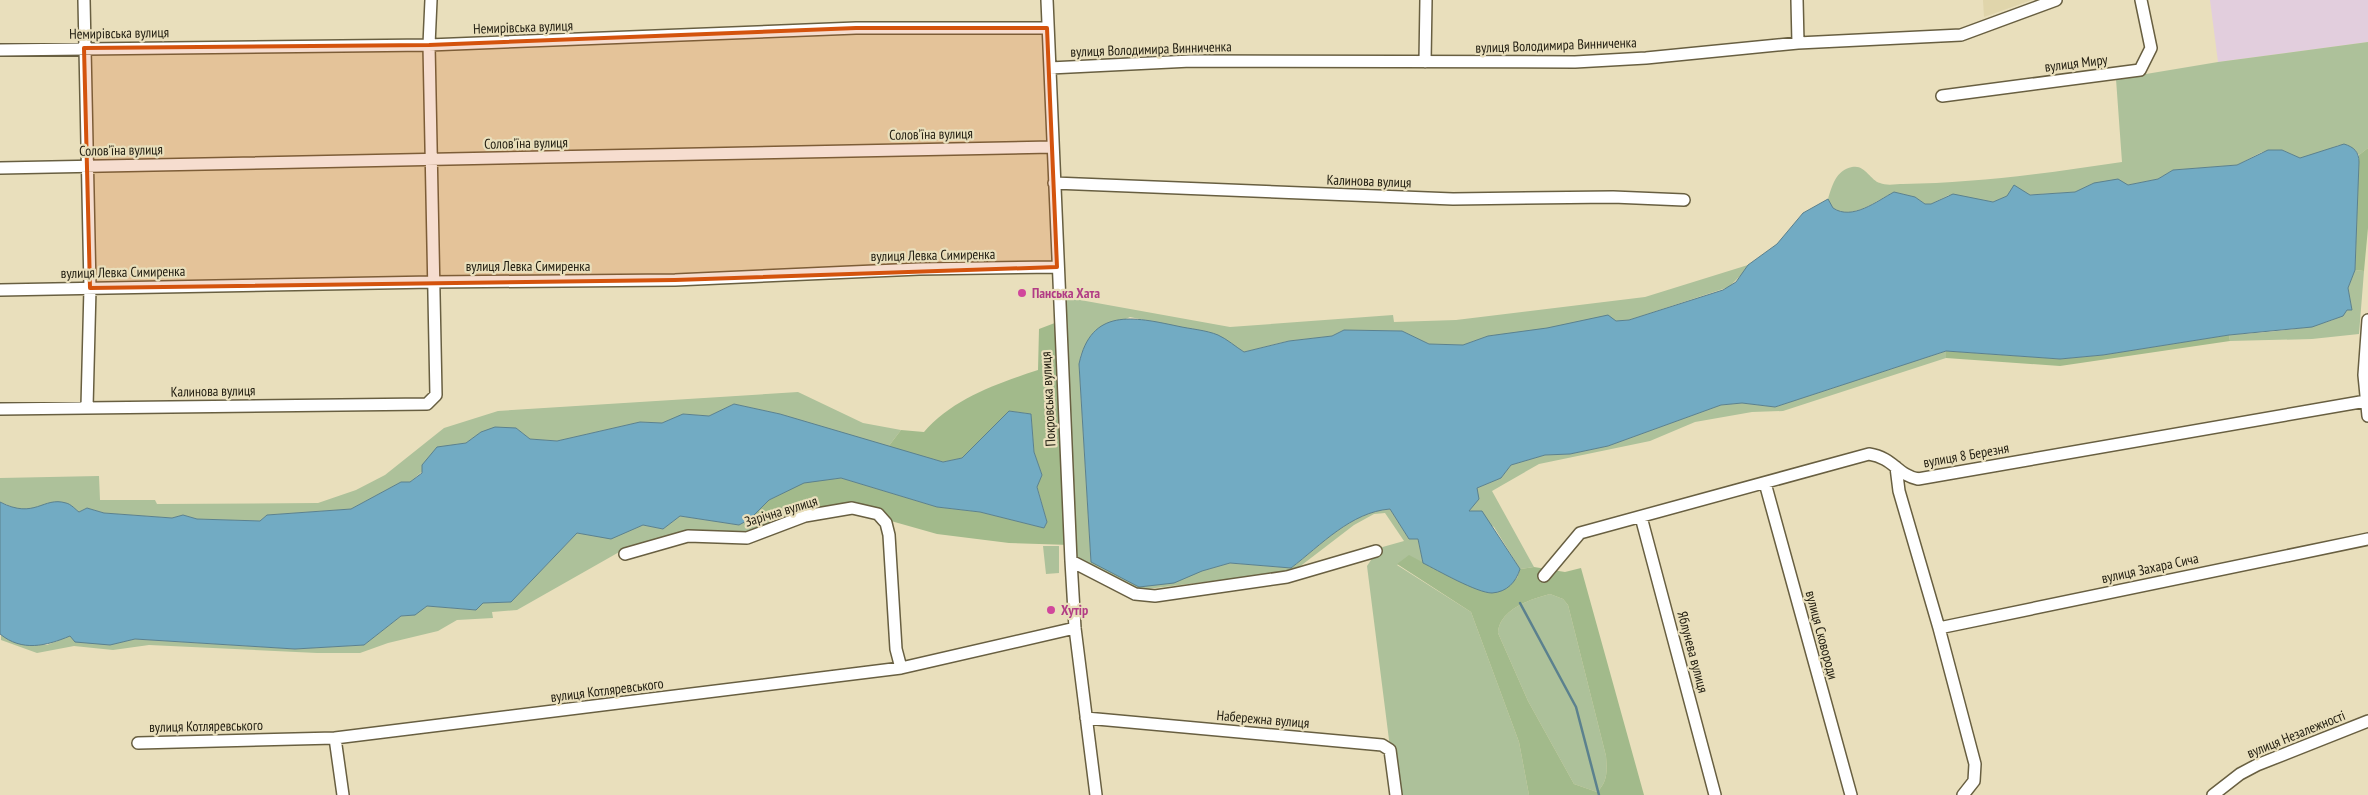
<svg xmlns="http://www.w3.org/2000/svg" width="2368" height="795" viewBox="0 0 2368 795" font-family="'PT Sans Narrow',sans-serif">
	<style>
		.industrial { fill: #e2cedd }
		.built { fill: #e0d5ab }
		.green { fill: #adc19a }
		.forest { fill: #a2ba8b; fill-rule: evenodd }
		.water { fill: #72abc3; stroke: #5b818e }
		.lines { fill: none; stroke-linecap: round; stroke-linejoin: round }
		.stream { stroke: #5b818e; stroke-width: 2.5 }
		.minor-casing { stroke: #685f41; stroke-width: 14 }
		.minor { stroke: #fff; stroke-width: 11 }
		.marked { fill: #d4530d; fill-opacity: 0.2; stroke: #d4530d; stroke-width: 4; stroke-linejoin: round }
		.hotel-dot { fill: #d1479c; stroke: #e9dfbc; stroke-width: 2 }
		.labels { text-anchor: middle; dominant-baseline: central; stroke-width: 4.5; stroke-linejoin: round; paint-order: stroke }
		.street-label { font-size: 14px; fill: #242013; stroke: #e9dfbc }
		.hotel-label { font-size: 14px; font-weight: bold; fill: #b23c85; stroke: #e9dfbc; text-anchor: start }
	</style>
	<rect width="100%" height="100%" fill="#e9dfbc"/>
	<path class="industrial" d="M 2210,0 L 2368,0 L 2368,42 L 2218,62 Z"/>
	<path class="built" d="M 1983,0 L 2032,0 L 1984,17 Z"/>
	<path class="green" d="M 2368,42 L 2368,148 L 2359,155 L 2355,150 L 2339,145 L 2313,156 L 2300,158 L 2282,150 L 2262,152 L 2237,165 L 2173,170 L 2158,179 L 2128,185 L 2094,183 L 2075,192 L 2007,196 L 1993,202 L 1949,195 L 1931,204 L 1925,204 L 1915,197 L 1894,192 C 1877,200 1852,221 1833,208 L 1828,199 C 1832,186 1836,170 1852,167 C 1865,164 1870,180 1880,183 C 1886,186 1897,184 1903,184 C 1977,183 2049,173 2122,162 L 2116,79 L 2218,62 Z
		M 1748,265 L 1743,273 L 1729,287 L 1629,320 L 1488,336 L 1463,345 L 1429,344 L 1402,331 L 1344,330 L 1332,336 L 1288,341 L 1244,352 L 1217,335 L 1130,317 L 1091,336 L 1081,354 L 1079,364 L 1091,562 L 1202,571 L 1230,563 L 1291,568 C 1321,545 1351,512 1390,509 L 1409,539 L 1418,539 L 1423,563 L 1409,556 L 1397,565 L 1471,612 L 1519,742 L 1529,795 L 1396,795 L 1367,566 L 1379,548 L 1404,541 L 1385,513 L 1374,514 L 1354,525 L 1294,571 L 1139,590 L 1071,561 L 1058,296 L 1230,327 L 1393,315 L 1394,322 L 1456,320 L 1645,297 Z
		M 2355,270 L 2364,271 L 2359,334 L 2312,339 L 2230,341 L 2229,335 C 2253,333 2335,330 2347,310 L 2352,310 L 2348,288 Z
		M 1946,351 L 1946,358 L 1783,411 L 1752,412 L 1695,422 L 1650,441 L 1539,464 L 1492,491 L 1534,567 L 1520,569 L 1494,527 L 1469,512 L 1475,502 L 1477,488 L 1501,478 L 1511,465 L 1545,455 L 1570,454 L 1608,446 L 1721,405 L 1742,403 L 1775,407 Z
		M 798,392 L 863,423 L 901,430 L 888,447 L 780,414 L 734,404 L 709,416 L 684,414 L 662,423 L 640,422 L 557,441 L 530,439 L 516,428 L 481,432 L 466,443 L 453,445 L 410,482 L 401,482 L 351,509 L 267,515 L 260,521 L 197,519 L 183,515 L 172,518 L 104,513 L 87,508 L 79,512 L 50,503 L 31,510 L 20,510 L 0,502 L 0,478 L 99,476 L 100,500 L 155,500 L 157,504 L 318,503 L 356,490 L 385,475 L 444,428 L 498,411 Z
		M 776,513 L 804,513 L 746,534 L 688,534 L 621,551 L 517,610 L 492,612 L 493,618 L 457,620 L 438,631 L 388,643 L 360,653 L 317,653 L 149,645 L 113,650 L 74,646 L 37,653 L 1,640 L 1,635 L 27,645 L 47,645 L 70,636 L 110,645 L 135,639 L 295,649 L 364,645 L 401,616 L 414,615 L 427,606 L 476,610 L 483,603 L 511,602 L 577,533 L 611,538 L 643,525 L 663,529 L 680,516 L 739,525 L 750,519 Z
		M 1043,546 L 1059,546 L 1059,573 L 1046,574 Z
		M 1550,594 L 1563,599 L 1568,605 L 1606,756 C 1607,771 1608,781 1597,792 L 1574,784 L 1528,701 L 1498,633 C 1499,610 1530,599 1550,594 Z"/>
	<path class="forest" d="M 2368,148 L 2368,228 L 2364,271 L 2355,270 L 2359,155 Z
		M 1060,321 L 1070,545 L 1009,543 L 937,534 L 891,521 L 880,511 L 776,513 L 750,519 L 769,500 L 804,482 L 841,478 L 937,507 L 980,512 L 1044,528 L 1047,522 L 1037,486 L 1042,475 L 1034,452 L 1031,414 L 1009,411 L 962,458 L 943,462 L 888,447 L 901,430 L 924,432 C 952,399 998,383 1038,370 L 1039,329 Z
		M 2229,335 L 2230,341 L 2060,366 L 1946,358 L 1946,351 L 2060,359 L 2103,355 Z
		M 1409,555 L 1456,580 L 1491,593 L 1517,578 L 1520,569 L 1534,567 L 1565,572 L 1581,568 L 1644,795 L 1529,795 L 1519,742 L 1471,612 L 1397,564 ZM 1550,594 L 1563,599 L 1568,605 L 1606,756 C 1607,771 1608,781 1597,792 L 1574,784 L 1528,701 L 1498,633 C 1499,610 1530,599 1550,594 Z"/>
	<path class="water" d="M 2344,144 C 2354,147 2359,152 2359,162 L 2355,270 L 2348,288 L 2352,310 L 2347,310 L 2343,316 L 2312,327 L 2229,335 L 2103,355 L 2060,359 L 1946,351 L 1775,407 L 1742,403 L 1721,405 L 1608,446 L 1570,454 L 1545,455 L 1511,465 L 1501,478 L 1477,488 L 1479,499 L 1469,511 L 1482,511 L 1520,569 C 1516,582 1507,592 1492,593 C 1477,593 1437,570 1423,563 L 1418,539 L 1409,539 L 1390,509 C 1351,512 1321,545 1291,568 L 1230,563 L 1202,571 L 1174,583 L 1139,587 L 1091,562 L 1079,364 C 1091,307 1134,317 1177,326 C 1190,329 1206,330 1218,335 C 1227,339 1236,347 1244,352 L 1289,341 L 1332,336 L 1344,330 L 1402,331 L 1429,344 L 1463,345 L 1488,336 L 1547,328 L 1608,315 L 1616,321 L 1629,320 L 1723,290 L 1736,282 L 1748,265 L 1777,244 L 1803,213 L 1828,199 L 1833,208 C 1852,221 1877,201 1894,192 L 1915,197 L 1925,204 L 1931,204 L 1953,194 L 1993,202 L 2007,196 L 2014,185 L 2030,195 L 2075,192 L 2094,183 L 2118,179 L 2128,185 L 2158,179 L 2173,170 L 2237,165 L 2268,150 L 2282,150 L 2300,158 Z
		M 734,404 L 780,414 L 943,462 L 962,458 L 1009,411 L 1031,414 L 1034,452 L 1042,475 L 1037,487 L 1047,522 L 1044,528 L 980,512 L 937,507 L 841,478 L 804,483 L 769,500 L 750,519 L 739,525 L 680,516 L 663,529 L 643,525 L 611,539 L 577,533 L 511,602 L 483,603 L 476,610 L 427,606 L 415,615 L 401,616 L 364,645 L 295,649 L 135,639 L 110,645 L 75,642 L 70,636 C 46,646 22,652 0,634 L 0,502 C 35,520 43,496 66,503 C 71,504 76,510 79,512 L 87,508 L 104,513 L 172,518 L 183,515 L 197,519 L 260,521 L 267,515 L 351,509 L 401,482 L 410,482 L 422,473 L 422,465 L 437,447 L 466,443 L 481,432 L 495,427 L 516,428 L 530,439 L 557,441 L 640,422 L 662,423 L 683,414 L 709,416 Z"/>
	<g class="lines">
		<path class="stream" d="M 1520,603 L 1576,707 L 1599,795"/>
		<g class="minor-casing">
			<path id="minor" d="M 84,0 L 90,288 L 87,407
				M 1047,0 L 1071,561 L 1075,628 L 1096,795
				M 1797,0 L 1798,43
				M 0,50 L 429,45 L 856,28 L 1047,28
				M 1425,62 L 1426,0
				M 1050,68 L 1191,61 L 1575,62 L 1646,58 L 1798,43 L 1961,35 L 2056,0
				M 1942,96 L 2140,70 L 2151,48 L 2141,0
				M 0,168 L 1052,147
				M 1054,183 L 1453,199 L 1613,197 L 1684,200
				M 0,290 L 433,282 L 675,280 L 919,269 L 1057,267
				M 2368,320 L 2364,375 L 2368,416
				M 0,409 L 427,404 L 436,395 L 429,45 L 431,0
				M 1896,467 L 1899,491 L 1939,628 L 1975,764 L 1974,781 L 1963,795
				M 1765,483 L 1851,795
				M 1641,517 L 1715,795
				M 625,554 L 688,536 L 747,538 L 805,516 L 852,508 L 878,514 L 886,523 L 889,535 L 896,649 L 901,668
				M 1071,561 L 1135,594 L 1155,596 L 1287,577 L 1376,551
				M 1544,576 L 1580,533 L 1869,454 C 1894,458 1897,475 1918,479 L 2366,401
				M 1939,628 L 2368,539
				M 1086,718 L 1382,745 L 1390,750 L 1396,795
				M 335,738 L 343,795
				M 138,743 L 335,738 L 901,668 L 1075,628
				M 2213,795 L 2240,774 L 2257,765 L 2368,721"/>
		</g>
		<use href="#minor" class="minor"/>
	</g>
	<path class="marked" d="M 856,28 L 1047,28 L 1057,267 L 675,280 L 90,288 L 84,48 L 429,45 Z"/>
	<g class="hotel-dot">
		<circle cx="1022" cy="293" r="5"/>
		<circle cx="1051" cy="610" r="5"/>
	</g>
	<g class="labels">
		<g class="street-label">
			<text transform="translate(523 27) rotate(-2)">Немирівська вулиця</text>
			<text transform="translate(119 33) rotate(-1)">Немирівська вулиця</text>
			<text transform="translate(1556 45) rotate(-2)">вулиця Володимира Винниченка</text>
			<text transform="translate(1151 49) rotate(-2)">вулиця Володимира Винниченка</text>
			<text transform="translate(2076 63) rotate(-7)">вулиця Миру</text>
			<text transform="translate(931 134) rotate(-1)">Соловʼїна вулиця</text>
			<text transform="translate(526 143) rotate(-1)">Соловʼїна вулиця</text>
			<text transform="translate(121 150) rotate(-1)">Соловʼїна вулиця</text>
			<text transform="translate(1369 181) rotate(2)">Калинова вулиця</text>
			<text transform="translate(933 255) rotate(-1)">вулиця Левка Симиренка</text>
			<text x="528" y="266">вулиця Левка Симиренка</text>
			<text transform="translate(123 272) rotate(-1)">вулиця Левка Симиренка</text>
			<text transform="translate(213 391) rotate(-1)">Калинова вулиця</text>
			<text transform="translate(1048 399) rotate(-93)">Покровська вулиця</text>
			<text transform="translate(1966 455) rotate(-10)">вулиця 8 Березня</text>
			<text transform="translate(781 511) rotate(-17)">Зарічна вулиця</text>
			<text transform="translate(2150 568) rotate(-12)">вулиця Захара Сича</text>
			<text transform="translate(1822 635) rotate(75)">вулиця Сковороди</text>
			<text transform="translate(1693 652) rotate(75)">Яблунева вулиця</text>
			<text transform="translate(607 690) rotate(-7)">вулиця Котляревського</text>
			<text transform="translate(1263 719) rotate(5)">Набережна вулиця</text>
			<text transform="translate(206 726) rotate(-1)">вулиця Котляревського</text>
			<text transform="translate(2296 734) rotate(-22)">вулиця Незалежності</text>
		</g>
		<g class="hotel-label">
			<text x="1032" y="293">Панська Хата</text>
			<text x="1061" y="610">Хутір</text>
		</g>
	</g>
</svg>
